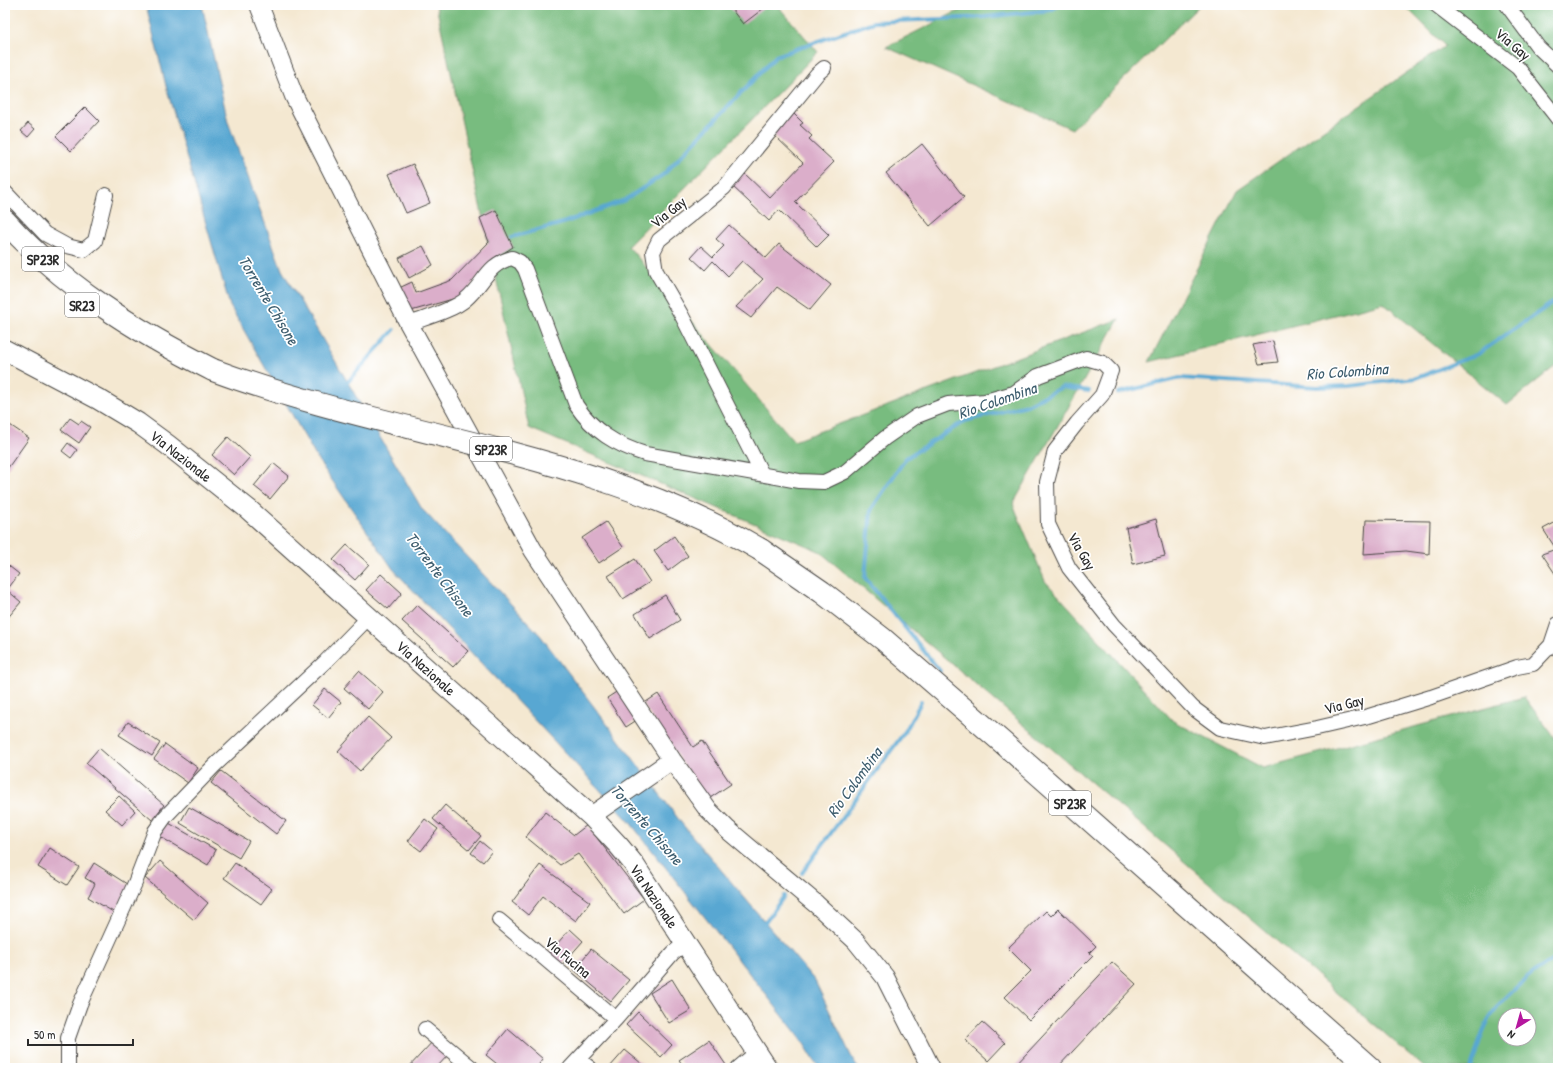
<svg xmlns="http://www.w3.org/2000/svg" width="1563" height="1073" viewBox="0 0 1563 1073" font-family="'Patrick Hand',sans-serif">
	<style>
		.forest { fill: #78bc7f; stroke: #527455; fill-rule: evenodd }
		.water { fill: #58a7d2; stroke: #42697e }
		.lines { fill: none; stroke-linecap: round; stroke-linejoin: round }
		.stream { stroke: #58a7d2; stroke-width: 4 }
		.building { fill: #dbaeca }
		.minor-casing { stroke: #494744; stroke-width: 16 }
		.tertiary-casing { stroke: #494744; stroke-width: 20 }
		.secondary-casing { stroke: #494744; stroke-width: 22 }
		.primary-casing { stroke: #494744; stroke-width: 24 }
		.minor { stroke: #fff; stroke-width: 14 }
		.tertiary { stroke: #fff; stroke-width: 18 }
		.secondary { stroke: #fff; stroke-width: 20 }
		.primary { stroke: #fff; stroke-width: 22 }
		.primary-bridge-casing { stroke: #494744; stroke-width: 24; stroke-linecap: butt }
		.primary-bridge { stroke: #fff; stroke-width: 22 }
		.labels { text-anchor: middle; dominant-baseline: central; stroke-width: 3.5; stroke-linejoin: round; paint-order: stroke }
		.shield { fill: #fff; stroke: #6b6b6b; stroke-width: 1 }
		.shield-label { font-size: 14px; font-weight: bold; fill: #2b2b2b }
		.street-label { font-size: 15px; fill: #2b2b2b; stroke: #fff }
		.water-label { font-size: 16px; font-style: italic; fill: #3d5d6e; stroke: #fff }
	</style>
	<rect width="100%" height="100%" fill="#fff"/>
	<filter id="ink" filterUnits="userSpaceOnUse"><feTurbulence type="fractalNoise" baseFrequency=".025" numOctaves="2"/><feDisplacementMap in="SourceGraphic" scale="8" xChannelSelector="R" yChannelSelector="G"/><feConvolveMatrix kernelMatrix="1 2 1 2 8 2 1 2 1" color-interpolation-filters="sRGB"/></filter>
	<filter id="wash" filterUnits="userSpaceOnUse"><feTurbulence type="fractalNoise" baseFrequency=".012" numOctaves="4" result="noise"/><feDisplacementMap in="SourceGraphic" scale="16" xChannelSelector="R" yChannelSelector="G"/><feGaussianBlur stdDeviation="0.9" result="paint"/><feColorMatrix in="noise" values="0 0 0 0 0 0 0 0 0 0 0 0 0 0 0 0 0 1.4 0 .05"/><feComposite in="paint" operator="in"/></filter>
	<g filter="url(#wash)">
		<rect width="100%" height="100%" fill="#f4e8d1"/>
		<path class="forest" d="M 436,5 L 777,5 L 818,52 L 628,246 L 794,441 L 1119,319 L 1013,504 L 1045,581 L 1173,721 L 1263,768 L 1524,697 L 1558,742 L 1558,1068 L 1425,1068 L 1131,816 L 819,551 L 529,428 ZM 1505,1015 L 1529,1015 L 1529,1039 L 1505,1039 Z
			M 970,5 L 1200,5 L 1072,129 L 886,47 Z
			M 1404,5 L 1558,5 L 1558,364 L 1507,405 L 1383,303 L 1149,362 L 1237,190 L 1445,46 Z"/>
		<path class="water" d="M 146,5 L 202,5 L 228,122 L 282,270 L 422,509 L 540,635 L 683,825 L 815,981 L 855,1064 L 859,1068 L 819,1068 L 801,1039 L 628,820 L 393,569 L 318,460 L 230,306 L 167,90 Z"/>
		<g class="lines">
			<path class="stream" d="M 512,237 L 563,223 L 625,200 L 664,174 L 776,56 L 874,22 L 985,17 L 1051,10 L 1059,5
				M 345,385 L 394,330
				M 1118,393 L 1180,378 L 1317,387 L 1349,386 L 1416,378 L 1478,354 L 1558,299
				M 940,671 L 865,578 L 871,510 L 906,458 L 965,421 L 1027,405 L 1062,387 L 1089,391
				M 802,873 L 906,730 L 921,702
				M 762,927 L 784,896
				M 1471,1068 C 1476,1055 1479,1039 1485,1027 C 1499,998 1531,973 1558,957"/>
		</g>
		<g id="blocks">
			<path class="building" d="M 728,5 L 761,5 L 764,8 L 743,24 Z
				M 85,107 L 99,121 L 71,151 L 56,136 Z
				M 792,112 L 803,123 L 800,125 L 812,136 L 809,139 L 834,162 L 795,202 L 829,235 L 817,247 L 779,210 L 769,221 L 731,185 L 743,172 L 770,198 L 803,163 L 772,133 Z
				M 28,123 L 35,129 L 28,137 L 21,131 Z
				M 922,144 L 964,197 L 930,226 L 886,173 Z
				M 413,164 L 430,203 L 406,213 L 389,174 Z
				M 496,210 L 513,247 L 491,261 L 463,296 L 411,311 L 399,288 L 412,282 L 416,293 L 452,280 L 489,242 L 480,218 Z
				M 729,225 L 766,258 L 779,244 L 831,285 L 810,310 L 777,287 L 751,318 L 736,307 L 763,279 L 742,261 L 728,276 L 713,261 L 705,270 L 691,257 L 701,246 L 713,257 L 724,246 L 716,239 Z
				M 423,246 L 433,265 L 409,278 L 399,258 Z
				M 1273,341 L 1278,362 L 1259,364 L 1253,345 Z
				M 70,418 L 79,424 L 81,421 L 90,427 L 79,443 L 61,430 Z
				M 7,423 L 29,438 L 5,472 L 5,425 Z
				M 228,437 L 250,457 L 234,475 L 212,455 Z
				M 68,443 L 77,450 L 71,458 L 62,451 Z
				M 273,463 L 289,476 L 270,499 L 254,486 Z
				M 1156,519 L 1165,556 L 1133,564 L 1126,528 Z
				M 1366,520 L 1430,521 L 1429,554 L 1406,551 L 1364,554 Z
				M 1558,521 L 1558,578 L 1542,554 L 1556,549 L 1543,529 Z
				M 606,522 L 623,547 L 599,563 L 582,538 Z
				M 674,536 L 688,556 L 668,571 L 654,551 Z
				M 347,545 L 369,564 L 355,580 L 333,560 Z
				M 635,559 L 650,582 L 623,599 L 608,576 Z
				M 5,563 L 19,574 L 7,590 L 21,602 L 5,621 Z
				M 381,574 L 402,593 L 388,609 L 366,590 Z
				M 665,595 L 680,620 L 650,639 L 635,614 Z
				M 417,605 L 468,651 L 453,667 L 402,621 Z
				M 359,671 L 383,692 L 368,709 L 344,688 Z
				M 325,689 L 341,702 L 328,718 L 312,705 Z
				M 621,689 L 640,718 L 626,727 L 607,698 Z
				M 658,694 L 693,747 L 702,741 L 731,784 L 707,800 L 643,704 Z
				M 368,717 L 391,738 L 360,771 L 338,751 Z
				M 128,722 L 160,743 L 152,756 L 119,735 Z
				M 165,744 L 198,768 L 188,783 L 154,759 Z
				M 99,748 L 164,805 L 152,820 L 86,763 Z
				M 221,771 L 286,821 L 276,834 L 211,783 Z
				M 119,796 L 135,811 L 122,825 L 105,810 Z
				M 445,805 L 481,836 L 469,850 L 433,819 Z
				M 189,807 L 249,841 L 239,858 L 180,823 Z
				M 545,812 L 574,835 L 587,825 L 644,899 L 624,914 L 578,854 L 560,865 L 526,837 Z
				M 425,819 L 438,829 L 421,851 L 408,841 Z
				M 167,822 L 216,850 L 208,865 L 159,836 Z
				M 480,841 L 492,851 L 483,862 L 471,853 Z
				M 50,848 L 79,867 L 67,885 L 38,867 Z
				M 160,861 L 208,903 L 194,920 L 145,878 Z
				M 94,863 L 130,886 L 115,913 L 88,897 L 95,884 L 85,878 Z
				M 235,863 L 272,889 L 261,904 L 224,878 Z
				M 540,865 L 590,902 L 576,921 L 543,896 L 528,915 L 512,902 Z
				M 1058,909 L 1096,946 L 1089,953 L 1093,956 L 1029,1020 L 1005,997 L 1031,971 L 1008,948 L 1046,911 L 1051,916 Z
				M 570,929 L 583,941 L 561,966 L 548,954 Z
				M 591,949 L 629,980 L 611,1001 L 574,970 Z
				M 1112,962 L 1136,984 L 1057,1068 L 1013,1068 Z
				M 672,979 L 691,1010 L 669,1023 L 650,993 Z
				M 638,1012 L 672,1045 L 661,1057 L 626,1025 Z
				M 982,1022 L 1005,1043 L 988,1061 L 965,1040 Z
				M 508,1029 L 543,1059 L 536,1068 L 502,1068 L 486,1055 Z
				M 434,1040 L 449,1054 L 436,1068 L 408,1068 Z
				M 709,1040 L 726,1065 L 721,1068 L 685,1068 L 679,1060 Z
				M 625,1050 L 647,1068 L 609,1068 Z"/>
		</g>
	</g>
	<g filter="url(#ink)">
		<use href="#blocks" fill-opacity="0" stroke="#494744" stroke-width="1"/>
		<g class="lines">
			<g class="minor-casing">
				<path id="minor" d="M 1436,5 L 1518,68 L 1558,119
					M 1507,5 L 1538,47 L 1558,66
					M 5,192 L 45,234 L 67,246 L 84,250 L 95,241 L 106,195
					M 409,324 C 425,318 454,310 466,299 C 484,284 487,264 512,258 L 520,262 L 525,269 L 576,405 C 593,431 616,445 645,454 L 799,481 L 824,482 L 845,472 L 885,438 L 917,416 L 948,404 L 985,401 L 1014,393 L 1038,376 L 1086,358 L 1103,363 L 1111,371 L 1102,395 L 1077,423 L 1055,451 L 1047,482 L 1048,524 L 1069,568 L 1114,625 L 1193,708 L 1220,728 L 1265,738 L 1317,728 L 1369,716 L 1431,697 L 1517,667 L 1533,664 L 1551,645 L 1558,624
					M 762,474 L 682,316 L 656,271 L 653,252 L 659,240 L 724,188 L 817,74 L 824,68
					M 499,920 L 616,1019
					M 425,1029 L 472,1068
					M 577,1061 L 582,1062 L 590,1068
					M 68,1068 L 68,1038 L 80,1004 L 135,883 L 155,831 L 165,817 L 214,766 L 326,661 L 369,617
					M 570,1068 L 616,1019 L 673,953 L 685,943
					M 738,1068 L 757,1052"/>
			</g>
			<g class="tertiary-casing">
				<path id="tertiary" d="M 259,5 L 294,96 L 409,324 L 533,550 L 672,760 L 708,810 L 728,830 L 816,904 L 856,941 L 885,977 L 931,1068
					M 591,816 L 672,760"/>
			</g>
			<g class="secondary-casing">
				<path id="secondary" d="M 5,350 L 98,399 L 138,423 L 168,445 L 248,509 L 591,816 L 619,846 L 633,863 L 767,1068"/>
			</g>
			<g class="primary-casing">
				<path id="primary" d="M 5,221 C 63,286 136,331 213,370
					M 761,550 L 822,592 L 883,639 L 1002,742 L 1370,1068"/>
			</g>
			<use href="#minor" class="minor"/>
			<use href="#tertiary" class="tertiary"/>
			<use href="#secondary" class="secondary"/>
			<use href="#primary" class="primary"/>
			<g class="primary-bridge-casing">
				<path id="primary-bridge" d="M 213,370 C 393,437 594,451 761,550"/>
			</g>
			<use href="#primary-bridge" class="primary-bridge"/>
		</g>
	</g>
	<g class="labels">
		<g class="shield">
			<rect x="22" y="247" width="42" height="24" rx="3"/>
			<rect x="65" y="293" width="34" height="24" rx="3"/>
			<rect x="470" y="437" width="42" height="24" rx="3"/>
			<rect x="1049" y="791" width="42" height="24" rx="3"/>
		</g>
		<g class="shield-label">
			<text x="43" y="259">SP23R</text>
			<text x="82" y="305">SR23</text>
			<text x="491" y="449">SP23R</text>
			<text x="1070" y="803">SP23R</text>
		</g>
		<g class="street-label">
			<text transform="translate(1513 44) rotate(40)">Via Gay</text>
			<text transform="translate(668 212) rotate(-39)">Via Gay</text>
			<text transform="translate(181 456) rotate(38)">Via Nazionale</text>
			<text transform="translate(1082 551) rotate(60)">Via Gay</text>
			<text transform="translate(426 668) rotate(42)">Via Nazionale</text>
			<text transform="translate(1344 704) rotate(-14)">Via Gay</text>
			<text transform="translate(654 896) rotate(56)">Via Nazionale</text>
			<text transform="translate(568 957) rotate(40)">Via Fucina</text>
		</g>
		<g class="water-label">
			<text transform="translate(269 300) rotate(59)">Torrente Chisone</text>
			<text transform="translate(1347 371) rotate(-4)">Rio Colombina</text>
			<text transform="translate(997 400) rotate(-19)">Rio Colombina</text>
			<text transform="translate(440 574) rotate(53)">Torrente Chisone</text>
			<text transform="translate(854 782) rotate(-54)">Rio Colombina</text>
			<text transform="translate(647 824) rotate(49)">Torrente Chisone</text>
		</g>
	</g>
	<rect width="1563" height="1073" fill="none" stroke="#fff" stroke-width="20"/>
	<g transform="translate(1517 1027) rotate(217)"><circle r="19" fill="#ffffff" stroke="#aaaaaa"/>
	<path d="M0-3L7 15L0 10L-7 15Z" fill="#b5179e"/>
	<text y="-6" font-size="11" font-weight="bold" text-anchor="middle" fill="#2b2b2b">N</text>
	</g>
	<path d="M28 1039v6h105v-6" fill="none" stroke="#2b2b2b" stroke-width="2"/>
	<text x="34" y="1039" font-size="12" fill="#2b2b2b" stroke="#ffffff" stroke-width="3" paint-order="stroke">50 m</text>
</svg>
